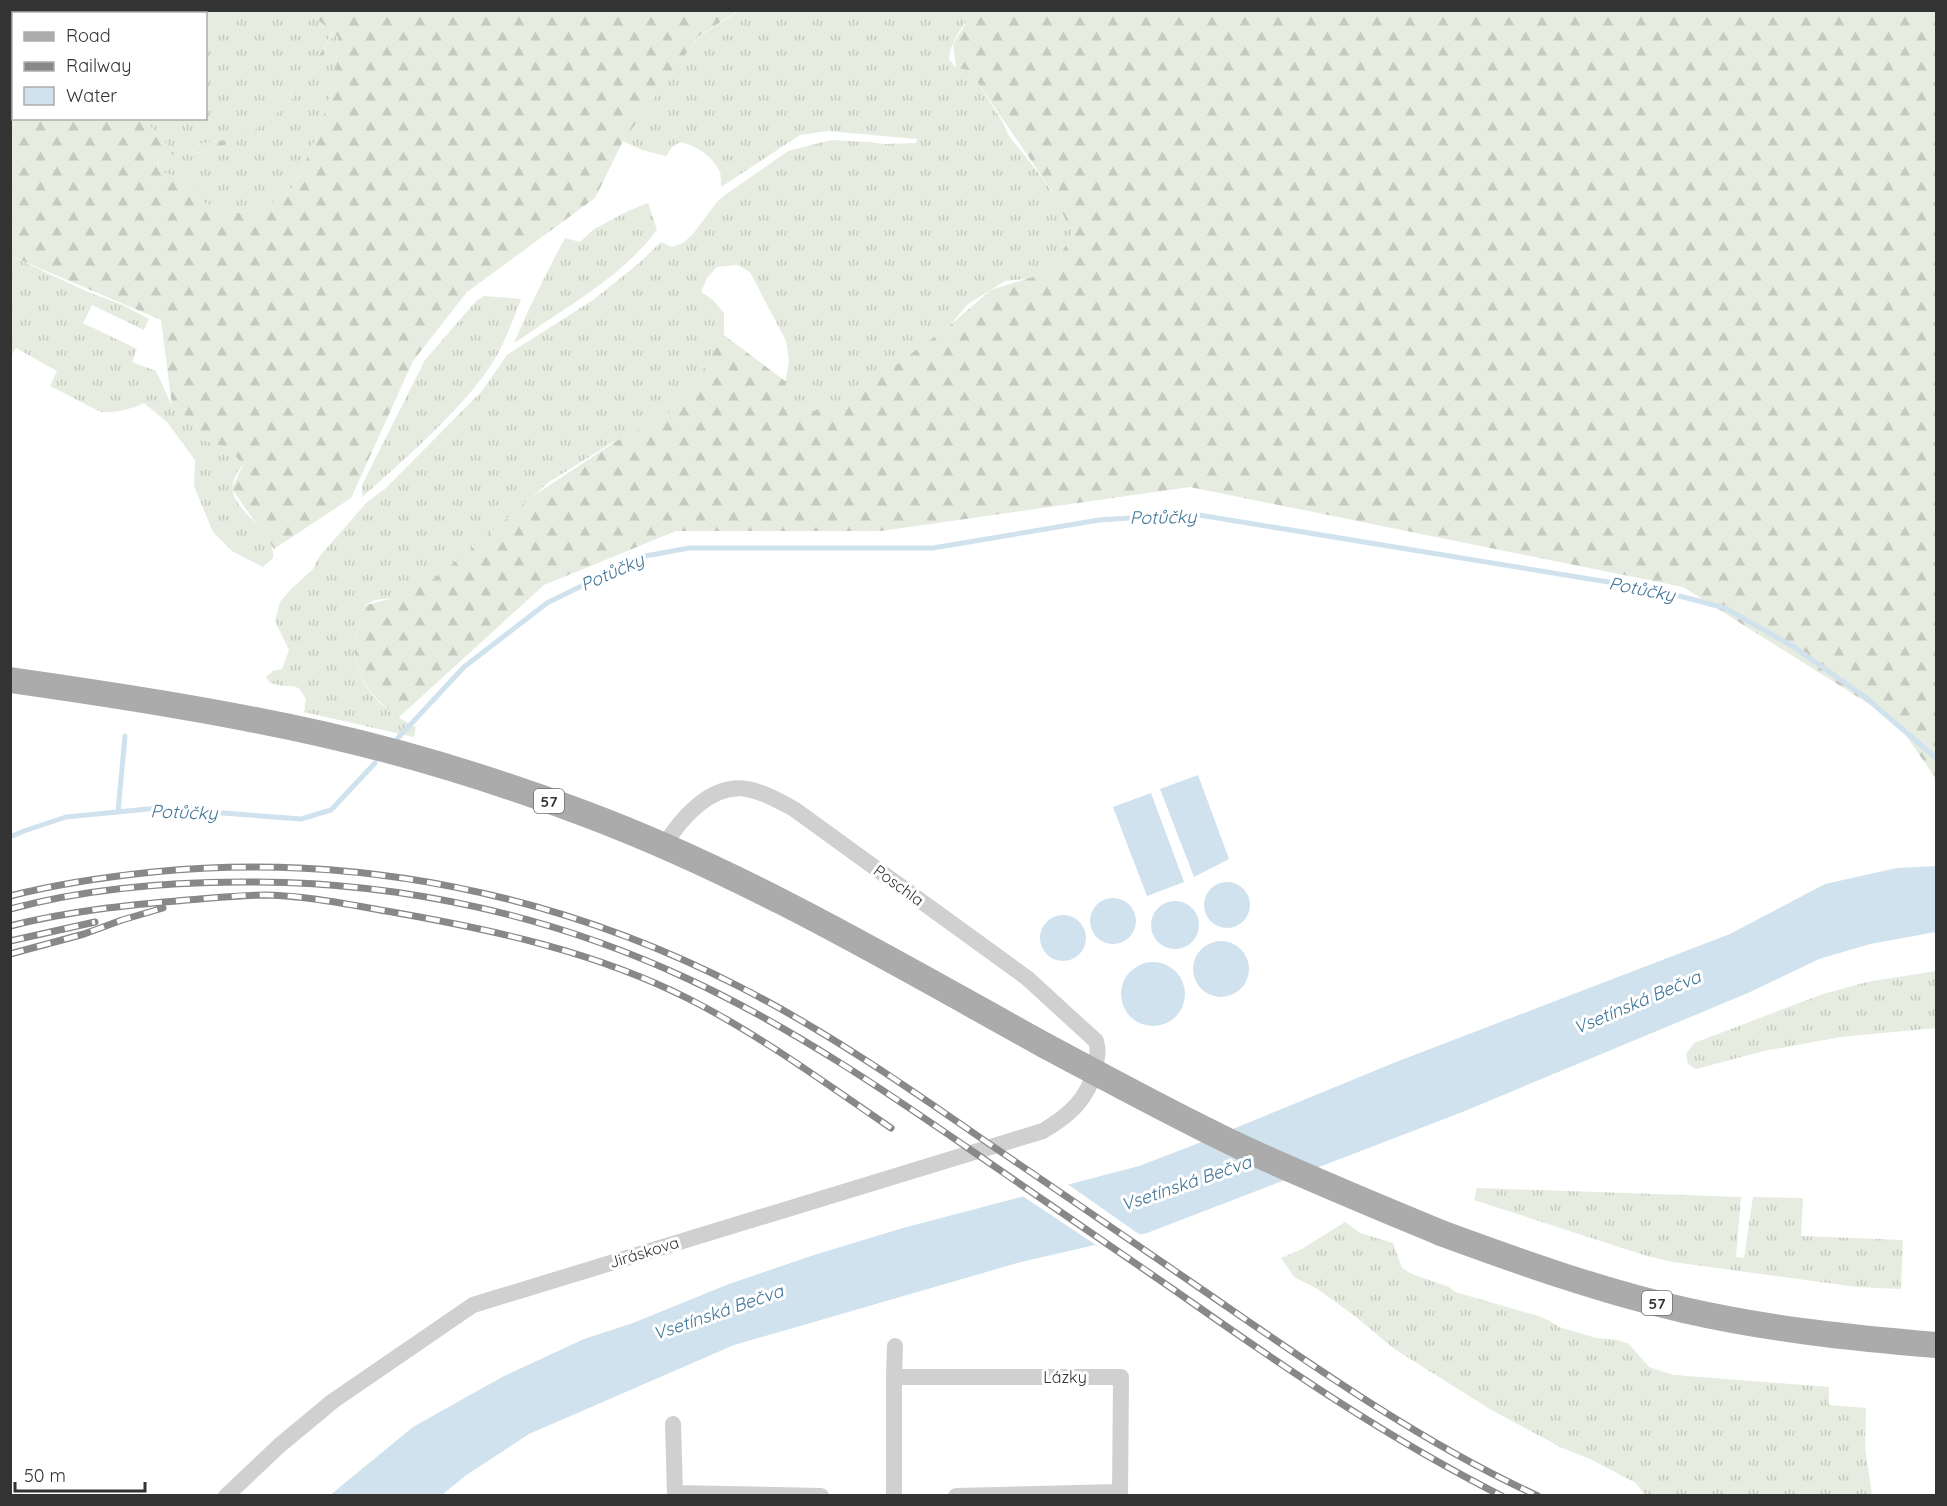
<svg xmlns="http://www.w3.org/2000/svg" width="1947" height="1506" viewBox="0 0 1947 1506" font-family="Quicksand,sans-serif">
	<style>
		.grass { fill: url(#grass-tufts) }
		.forest { fill: url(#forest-firs); fill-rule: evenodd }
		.water { fill: #cfe2ee }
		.pier { fill: #fff }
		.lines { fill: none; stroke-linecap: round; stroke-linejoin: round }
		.stream { stroke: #cfe2ee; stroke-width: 5 }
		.minor { stroke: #d0d0d0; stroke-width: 16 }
		.primary { stroke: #ababab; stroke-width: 26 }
		.rail-casing { stroke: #888; stroke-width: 7 }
		.rail { stroke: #fff; stroke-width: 4.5; stroke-dasharray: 14; stroke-linecap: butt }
		.primary-bridge { stroke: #ababab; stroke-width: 26 }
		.labels { text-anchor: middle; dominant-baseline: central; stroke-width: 6; stroke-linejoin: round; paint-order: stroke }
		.shield { fill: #fff; stroke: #707070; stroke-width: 1.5 }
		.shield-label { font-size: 15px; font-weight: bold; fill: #333 }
		.street-label { font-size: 16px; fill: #333; stroke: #fff }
		.water-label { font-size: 18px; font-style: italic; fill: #3f7597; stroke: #fff }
	</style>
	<defs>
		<pattern id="grass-tufts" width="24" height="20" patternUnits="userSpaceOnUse" patternTransform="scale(1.5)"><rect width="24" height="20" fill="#e6ecdf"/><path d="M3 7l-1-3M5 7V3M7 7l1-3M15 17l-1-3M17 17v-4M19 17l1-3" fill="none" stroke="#c6cbc0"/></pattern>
		<pattern id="forest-firs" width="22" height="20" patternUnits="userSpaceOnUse" patternTransform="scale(1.5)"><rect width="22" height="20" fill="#e6ecdf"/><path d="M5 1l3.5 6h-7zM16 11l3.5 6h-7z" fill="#c6cbc0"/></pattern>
	</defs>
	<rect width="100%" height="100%" fill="#fff"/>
	<path class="grass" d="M 233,10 L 307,11 L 333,31 L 312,67 L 280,105 L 229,139 L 171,149 L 144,119 L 206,118 L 206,29 L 221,16 Z
		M 739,11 L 976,11 C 963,24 951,40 949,59 L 956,68 L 969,69 L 1002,121 L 1009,136 L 1042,177 L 1068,216 L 1072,233 L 1052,271 L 1027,279 L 1005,281 L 968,304 L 950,325 L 862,391 L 815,413 L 805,415 L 792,413 L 782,399 L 789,361 L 786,341 L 750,272 L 737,265 L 717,267 L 707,278 L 701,292 L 713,300 L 724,313 L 724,335 L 685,400 L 656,423 L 613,442 L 549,482 L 452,566 L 428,583 L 393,598 L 375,600 L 363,606 C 361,619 355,634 355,647 C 354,686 384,711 416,727 L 414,737 L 304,712 L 306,699 C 299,687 299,686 285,686 C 281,686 274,684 269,682 L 266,677 L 273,671 L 282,669 L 289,650 L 275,621 L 280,602 L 290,590 L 313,569 L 319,557 L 367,502 L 386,488 L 482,391 L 507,355 L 593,300 L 638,264 L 661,242 L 672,247 L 683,243 L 693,234 L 717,202 L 725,195 L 788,151 L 831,140 L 869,142 L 884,144 L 916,143 L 917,139 L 827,131 L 800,135 L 721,187 C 721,183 721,176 720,172 C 714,157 695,145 680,142 L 672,147 L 666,156 L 642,150 L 623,141 L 640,113 L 700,36 Z
		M 333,35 L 338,36 L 336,69 L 328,102 L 316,138 L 298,178 L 290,191 L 274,202 L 251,210 L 237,213 L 204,203 L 194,193 L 158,170 L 159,155 C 171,154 184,155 196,153 C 246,143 285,112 314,72 C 322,61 327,47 333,35 Z
		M 648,203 L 657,230 C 627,270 583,297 541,325 C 532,331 524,337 514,343 C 529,307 547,272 565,238 L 580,242 L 594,229 L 628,211 Z
		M 10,254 L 11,256 L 88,292 L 123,305 L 149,319 L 144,330 L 92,305 L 83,323 L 137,349 L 132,362 L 156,371 L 172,406 L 196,424 L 204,440 L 230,449 L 239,449 L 243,465 C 207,506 276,520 273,558 L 263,567 L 232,551 L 213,532 L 194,486 L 195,460 L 167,422 L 144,403 C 132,409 115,413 101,412 L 50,386 L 57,371 L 16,348 L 11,356 Z
		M 484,296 L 521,299 C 511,325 502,351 485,374 C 453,417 403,461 362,497 L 362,485 L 425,360 L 476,301 Z
		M 1936,971 L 1936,1028 L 1840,1037 L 1764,1051 L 1696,1069 L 1688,1064 L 1686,1054 L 1694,1043 L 1823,994 L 1867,982 Z
		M 1477,1188 L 1741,1197 L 1736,1257 L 1744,1258 L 1753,1197 L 1803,1198 L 1801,1236 L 1903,1240 L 1901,1289 L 1857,1287 L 1673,1262 L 1647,1256 L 1474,1200 Z
		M 1345,1222 L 1360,1233 L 1393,1243 L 1402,1268 L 1412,1274 L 1449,1287 L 1455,1292 L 1538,1316 L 1550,1321 L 1559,1327 L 1596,1338 L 1618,1340 L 1629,1344 L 1649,1367 L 1674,1375 L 1829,1387 L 1829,1405 L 1866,1408 L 1865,1447 L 1872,1495 L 1645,1495 L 1636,1483 L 1590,1459 L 1560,1447 L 1488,1408 L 1393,1348 L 1356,1317 L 1316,1288 L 1294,1277 L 1281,1258 L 1302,1249 Z"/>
	<path class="forest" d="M 978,10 L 1936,11 L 1936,786 L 1934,776 L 1896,721 L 1683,587 L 1190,487 L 881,531 L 676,531 L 544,585 L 398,718 C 375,698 355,681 355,648 C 355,634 361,619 363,606 L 393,598 L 428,583 L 468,552 L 530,498 L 624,436 L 656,423 L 685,400 L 724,335 L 785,381 L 787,406 L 805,415 L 862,390 L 950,325 L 991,290 L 1052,271 L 1072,233 L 1052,191 L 969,70 L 956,68 L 953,44 L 971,15 Z
		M 10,11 L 233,11 L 221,16 L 206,29 L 206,14 L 14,14 L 14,118 L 144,119 L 171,149 L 229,139 L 280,105 L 312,67 L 333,32 L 307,11 L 738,11 L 699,36 L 623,141 L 595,198 L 467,292 L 413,361 L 351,498 L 274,549 L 232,489 L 243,465 L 230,449 L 204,440 L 196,424 L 172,406 L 161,320 L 11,256 ZM 333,35 L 338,36 L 336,69 L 328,102 L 316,138 L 298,178 L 290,191 L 274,202 L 251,210 L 237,213 L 204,203 L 194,193 L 191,182 L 158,170 L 159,155 C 171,154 184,155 196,153 C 248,143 284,113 314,72 C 322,61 327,47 333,35 Z"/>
	<path class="water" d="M 1198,775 L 1229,859 L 1194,877 L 1160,789 Z
		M 1151,793 L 1184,882 L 1147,896 L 1113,807 Z
		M 1936,866 L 1936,932 L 1870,944 L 1819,959 L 1748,993 L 1460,1113 L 1147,1233 L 1021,1262 L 734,1345 L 529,1434 L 465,1476 L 442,1495 L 329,1496 L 413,1427 L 504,1376 L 584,1339 L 633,1323 L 729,1284 L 814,1255 L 903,1228 L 1139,1166 L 1194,1145 L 1396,1062 L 1730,934 L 1825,884 L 1897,868 Z
		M1204 905a23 23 0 1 1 46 0a23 23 0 1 1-46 0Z
		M1090 921a23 23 0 1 1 46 0a23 23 0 1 1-46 0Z
		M1151 925a24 24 0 1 1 48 0a24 24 0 1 1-48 0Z
		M1040 938a23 23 0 1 1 46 0a23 23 0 1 1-46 0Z
		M1193 969a28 28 0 1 1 56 0a28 28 0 1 1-56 0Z
		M1121 994a32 32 0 1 1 64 0a32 32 0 1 1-64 0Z"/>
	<path class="pier" d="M 1066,1183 L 1143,1237 L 1099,1247 L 1021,1195 Z"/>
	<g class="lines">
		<path class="stream" d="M 398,738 L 464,667 L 547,603 L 640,557 L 689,548 L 933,548 L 1099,520 L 1193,514 L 1657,590 L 1725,608 L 1794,647 L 1865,697 L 1936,758
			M 118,812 L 125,736
			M 10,837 L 24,831 L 66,817 L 158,808 L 301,819 L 331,810 L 375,763"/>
		<path class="minor" d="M 894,1377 L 895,1346
			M 673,1424 L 675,1493
			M 226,1496 L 280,1445 L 333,1401 L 473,1305 L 1043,1131 C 1068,1116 1089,1099 1095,1068 C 1097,1058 1099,1051 1096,1041 L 1027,978 L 794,809 C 779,801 764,792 747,789 C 711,783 680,819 664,846
			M 675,1496 L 675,1493 L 821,1496
			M 894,1496 L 894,1377 L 1121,1377 L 1120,1496
			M 956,1496 L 1120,1492"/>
		<path class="primary" d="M 10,680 C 115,695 219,711 322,734 C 411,754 498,781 583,813 C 744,873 894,962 1044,1045
			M 1441,1233 C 1520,1262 1601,1291 1684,1310 C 1767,1329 1852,1338 1936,1345"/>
		<g class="rail-casing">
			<path id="rail" d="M 10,896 C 57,884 105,877 153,872 C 357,852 558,894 740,987 C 826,1031 906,1086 985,1141 C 1060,1192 1136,1244 1210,1295 C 1316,1368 1421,1442 1538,1496
				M 10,909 C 88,888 178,881 258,882 C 405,883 553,916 686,978 C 790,1026 884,1090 978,1155 C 1044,1201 1111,1246 1177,1292 C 1282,1366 1387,1438 1502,1496
				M 10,926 C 69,911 127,905 187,900 C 213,898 240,895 267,895 C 309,896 351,905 392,912 C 494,930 596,952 689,999 C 760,1035 825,1083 891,1128
				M 10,941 L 95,922
				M 10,954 L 84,934 L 122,920 L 163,908"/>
		</g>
		<use href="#rail" class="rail"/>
		<path class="primary-bridge" d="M 1044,1045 C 1110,1080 1175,1116 1243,1148 C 1308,1178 1374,1205 1441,1233"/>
	</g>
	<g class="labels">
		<g class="shield">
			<rect x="534" y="789" width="30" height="24" rx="4.5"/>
			<rect x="1642" y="1291" width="30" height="24" rx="4.5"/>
		</g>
		<g class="shield-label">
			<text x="549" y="801">57</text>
			<text x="1657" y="1303">57</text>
		</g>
		<g class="street-label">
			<text transform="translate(899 885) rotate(36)">Poschla</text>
			<text transform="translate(644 1252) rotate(-17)">Jiráskova</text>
			<text x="1065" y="1377">Lázky</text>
		</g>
		<g class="water-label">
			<text transform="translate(1163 517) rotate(-1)">Potůčky</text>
			<text transform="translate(612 572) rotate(-24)">Potůčky</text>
			<text transform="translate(1642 589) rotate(11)">Potůčky</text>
			<text transform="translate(184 812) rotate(2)">Potůčky</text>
			<text transform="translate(1637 1002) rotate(-23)">Vsetínská Bečva</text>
			<text transform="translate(1186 1183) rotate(-19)">Vsetínská Bečva</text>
			<text transform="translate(718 1312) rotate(-19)">Vsetínská Bečva</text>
		</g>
	</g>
	<rect width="1947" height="1506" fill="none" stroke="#333333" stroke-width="24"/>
	<rect x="12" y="12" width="195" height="108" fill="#ffffff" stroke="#adadad" stroke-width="1.5"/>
	<rect x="24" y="32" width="30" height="9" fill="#ababab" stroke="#adadad" stroke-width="1.5"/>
	<text x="66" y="42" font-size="18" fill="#333333">Road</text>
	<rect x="24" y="62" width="30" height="9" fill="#888888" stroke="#adadad" stroke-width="1.5"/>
	<text x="66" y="72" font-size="18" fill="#333333">Railway</text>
	<rect x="24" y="87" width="30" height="18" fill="#cfe2ee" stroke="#adadad" stroke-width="1.5"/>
	<text x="66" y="102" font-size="18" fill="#333333">Water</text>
	<path d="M15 1482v9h130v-9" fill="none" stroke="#333333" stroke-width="3"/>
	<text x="24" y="1482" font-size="18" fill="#333333" stroke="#ffffff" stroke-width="4.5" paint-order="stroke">50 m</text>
</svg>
